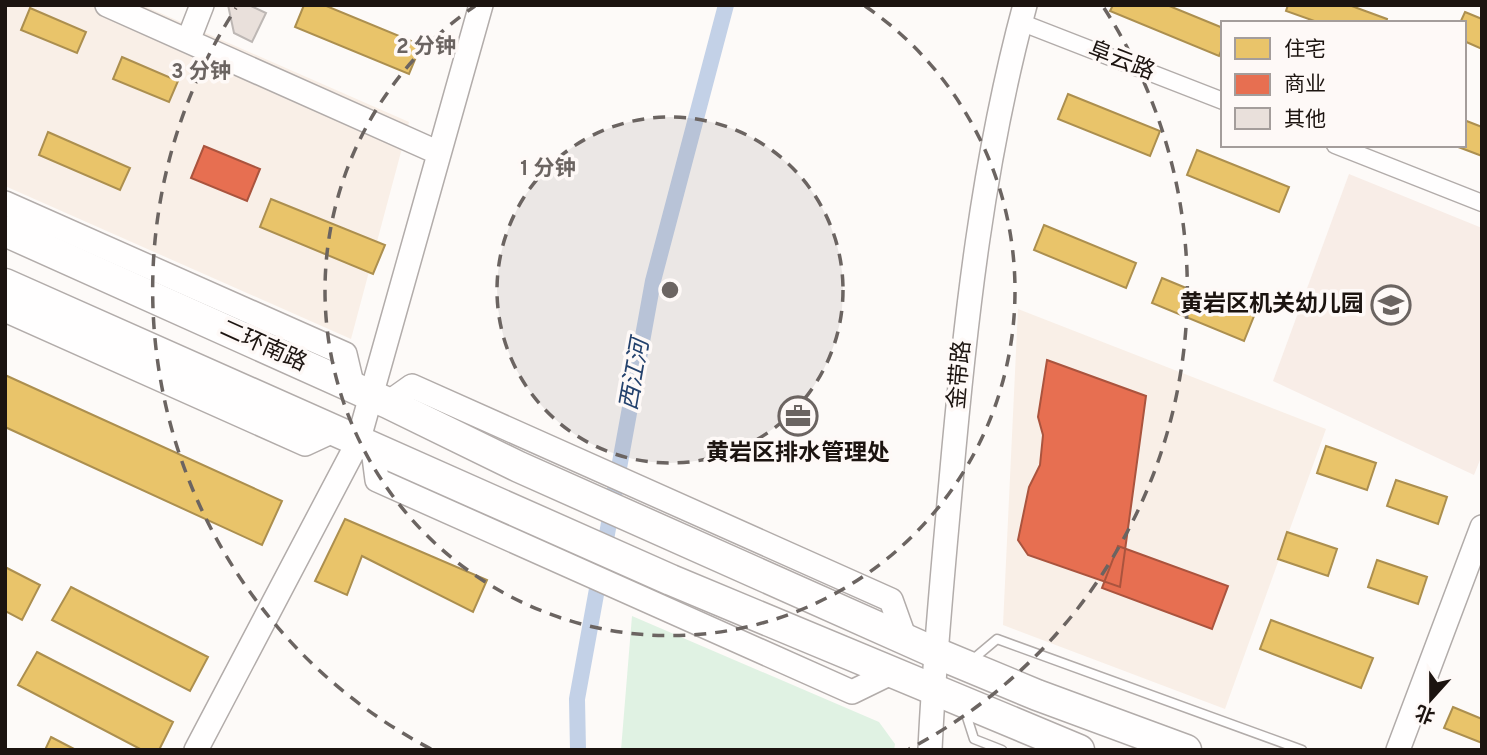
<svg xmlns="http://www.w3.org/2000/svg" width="1487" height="755" viewBox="0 0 1487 755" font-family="Overpass,'Noto Sans SC',sans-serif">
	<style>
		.commercial { fill: #f9efe7 }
		.built { fill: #f8ede7 }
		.green { fill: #e0f2e3 }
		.homes { fill: #e9c46a; stroke: #ac8f4f; stroke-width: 2 }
		.shops { fill: #e76f51; stroke: #aa543e; stroke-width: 2 }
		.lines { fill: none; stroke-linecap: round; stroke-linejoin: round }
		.canal { stroke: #c3d1e7; stroke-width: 16 }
		.building { fill: #e9e0db; stroke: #bdb7b4; stroke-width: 2 }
		.lane-casing { stroke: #b2acaa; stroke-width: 11 }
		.street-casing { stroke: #b2acaa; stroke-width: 19 }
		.secondary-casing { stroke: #b2acaa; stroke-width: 26 }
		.highway-casing { stroke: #b2acaa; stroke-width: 33 }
		.lane { stroke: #fffefe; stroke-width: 8 }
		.street { stroke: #fffefe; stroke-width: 16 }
		.secondary { stroke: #fffefe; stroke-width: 23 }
		.highway { stroke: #fffefe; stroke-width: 30 }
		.ring { fill: none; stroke: #6b6461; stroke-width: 3.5; stroke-dasharray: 12 9 }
		.labels { text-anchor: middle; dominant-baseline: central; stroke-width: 7; stroke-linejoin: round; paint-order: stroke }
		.street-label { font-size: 23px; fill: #1c1410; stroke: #fef9f7 }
		.poi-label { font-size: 23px; font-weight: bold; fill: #1c1410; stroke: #fef9f7; text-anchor: end }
		.water-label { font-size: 24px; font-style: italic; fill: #24426d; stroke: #fef9f7 }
		.centre { fill: #6b6461; stroke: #fef9f7; stroke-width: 3.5 }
		.ring-label { font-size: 21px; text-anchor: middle; font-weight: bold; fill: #6b6461; stroke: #fef9f7; stroke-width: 7; stroke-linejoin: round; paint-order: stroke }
	</style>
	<rect width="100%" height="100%" fill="#fdfaf8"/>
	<path class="commercial" d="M 5,5 L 142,5 L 409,122 L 351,339 L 5,186 Z
		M 1018,309 L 1326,429 L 1225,709 L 1003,625 Z"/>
	<path class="built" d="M 1349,174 L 1482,228 L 1482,455 L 1474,475 L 1273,381 Z"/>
	<path class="green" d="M 632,616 L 879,722 L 895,744 L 894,750 L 621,750 Z"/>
	<path class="homes" d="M 304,5 L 324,5 L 421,45 L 409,74 L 295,27 Z
		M 1113,5 L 1167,5 L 1223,28 L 1223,46 L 1219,56 L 1110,11 Z
		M 1288,5 L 1349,5 L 1387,19 L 1386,23 L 1320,23 L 1286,11 Z
		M 30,8 L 86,32 L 77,53 L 21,30 Z
		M 1465,12 L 1482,19 L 1482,49 L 1464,41 L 1464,23 L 1460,23 Z
		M 122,57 L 178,81 L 169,102 L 113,79 Z
		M 1068,94 L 1160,131 L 1150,156 L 1058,119 Z
		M 1464,120 L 1482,127 L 1482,156 L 1453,145 L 1464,145 Z
		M 48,132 L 130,168 L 120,190 L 39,155 Z
		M 1197,150 L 1289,187 L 1279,212 L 1187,175 Z
		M 271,199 L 385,245 L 373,274 L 260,227 Z
		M 1044,225 L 1136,263 L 1126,288 L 1034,250 Z
		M 1162,278 L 1254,316 L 1244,341 L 1152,303 Z
		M 5,375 L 282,501 L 262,545 L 5,427 Z
		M 1326,446 L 1376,463 L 1367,490 L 1317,473 Z
		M 1396,480 L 1447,497 L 1438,524 L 1387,506 Z
		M 345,519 L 487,580 L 473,612 L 362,556 L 347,595 L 315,581 Z
		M 1287,532 L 1337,549 L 1328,576 L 1278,559 Z
		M 1377,560 L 1427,577 L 1418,604 L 1368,587 Z
		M 5,567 L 40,585 L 22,620 L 5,611 Z
		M 71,587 L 208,657 L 190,691 L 52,620 Z
		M 1271,620 L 1373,658 L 1361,688 L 1260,649 Z
		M 37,652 L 173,722 L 159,750 L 142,750 L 18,685 Z
		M 1453,707 L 1482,719 L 1482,743 L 1444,728 Z
		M 51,737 L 76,750 L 45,750 Z"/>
	<path class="shops" d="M 204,146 L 260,169 L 247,201 L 191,178 Z
		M 1047,360 L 1146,396 L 1120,587 L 1028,555 L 1018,540 L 1029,487 L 1040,465 L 1043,435 L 1038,417 Z
		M 1118,546 L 1228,586 L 1212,629 L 1102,588 Z"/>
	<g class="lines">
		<path class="canal" d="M 578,750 L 577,699 L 653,281 L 726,5"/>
	</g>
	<path class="building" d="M 228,5 L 249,5 L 266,13 L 252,42 L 234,33 Z"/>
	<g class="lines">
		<g class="lane-casing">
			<path id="lane" d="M 972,660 L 997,639 L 1302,750
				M 965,711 L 974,739 L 1002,750"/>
		</g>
		<g class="street-casing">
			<path id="street" d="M 1020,22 L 1223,101
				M 1335,145 L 1482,203"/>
		</g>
		<g class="secondary-casing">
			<path id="secondary" d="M 107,5 L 439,153
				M 188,41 L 202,5
				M 5,203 L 345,354 L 353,388
				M 5,310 L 305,444 L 333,431
				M 388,403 L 412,386 L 891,600 L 905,639
				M 373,449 L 377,480 L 852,692 L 893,672
				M 196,750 L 358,442 L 481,5
				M 930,750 C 934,660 943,570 951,481 C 965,322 983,160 1025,5
				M 1398,750 L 1482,527"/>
		</g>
		<g class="highway-casing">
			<path id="highway" d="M 5,231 L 388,403 L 519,467 L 936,653 L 1037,695 L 1186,750
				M 5,284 L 671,580 L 1079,750"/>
		</g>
		<use href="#lane" class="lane"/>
		<use href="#street" class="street"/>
		<use href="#secondary" class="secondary"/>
		<use href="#highway" class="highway"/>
	</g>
	<circle cx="670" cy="290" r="173" fill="#6b6461" fill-opacity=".12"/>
	<g class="ring">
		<circle cx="670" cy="290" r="173"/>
		<path d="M865 6A345 345 0 1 1 475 6"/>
		<path d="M431 749A518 518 0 0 1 236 8M1104 8A518 518 0 0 1 909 749"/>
	</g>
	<defs>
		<g id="school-ring" transform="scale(2.0125)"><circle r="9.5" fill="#fef9f7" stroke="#6b6461" stroke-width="1.5"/><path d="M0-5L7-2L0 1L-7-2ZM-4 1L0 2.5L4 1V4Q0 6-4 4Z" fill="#6b6461"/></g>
		<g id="office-ring" transform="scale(2.0125)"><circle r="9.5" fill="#fef9f7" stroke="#6b6461" stroke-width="1.5"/><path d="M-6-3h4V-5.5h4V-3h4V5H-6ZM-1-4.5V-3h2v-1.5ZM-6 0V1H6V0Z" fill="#6b6461"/></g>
	</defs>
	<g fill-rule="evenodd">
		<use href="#school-ring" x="1391" y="305"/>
		<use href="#office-ring" x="798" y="416"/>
	</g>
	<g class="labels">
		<g class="street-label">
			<text transform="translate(1121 62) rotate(21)">阜云路</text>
			<text transform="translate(263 347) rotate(24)">二环南路</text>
			<text transform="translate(961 375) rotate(-85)">金带路</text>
		</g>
		<g class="poi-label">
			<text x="1364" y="305">黄岩区机关幼儿园</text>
			<text x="798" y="454" text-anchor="middle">黄岩区排水管理处</text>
		</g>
		<g class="water-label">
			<text transform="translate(636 375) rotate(-80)">西江河</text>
		</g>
	</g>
	<circle cx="670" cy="290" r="10" class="centre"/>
	<g class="ring-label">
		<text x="426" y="53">2 分钟</text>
		<text x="201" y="78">3 分钟</text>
		<text x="548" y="175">1 分钟</text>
	</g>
	<rect width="1487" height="755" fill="none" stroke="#1c1410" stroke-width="14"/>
	<rect x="1221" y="21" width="245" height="126" fill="#fef9f7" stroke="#a49d9b" stroke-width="2"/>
	<rect x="1235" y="38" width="35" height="21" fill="#e9c46a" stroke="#a49d9b" stroke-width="2"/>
	<text x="1284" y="56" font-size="21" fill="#1c1410">住宅</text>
	<rect x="1235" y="74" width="35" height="21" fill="#e76f51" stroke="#a49d9b" stroke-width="2"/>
	<text x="1284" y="91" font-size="21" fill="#1c1410">商业</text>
	<rect x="1235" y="108" width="35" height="21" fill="#e9e0db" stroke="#a49d9b" stroke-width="2"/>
	<text x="1284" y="126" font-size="21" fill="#1c1410">其他</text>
	<g transform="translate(1431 699) rotate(201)" stroke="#fef9f7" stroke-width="5" paint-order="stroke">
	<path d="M0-5L12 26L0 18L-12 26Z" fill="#1c1410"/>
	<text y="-10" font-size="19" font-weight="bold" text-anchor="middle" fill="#1c1410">北</text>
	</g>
</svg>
